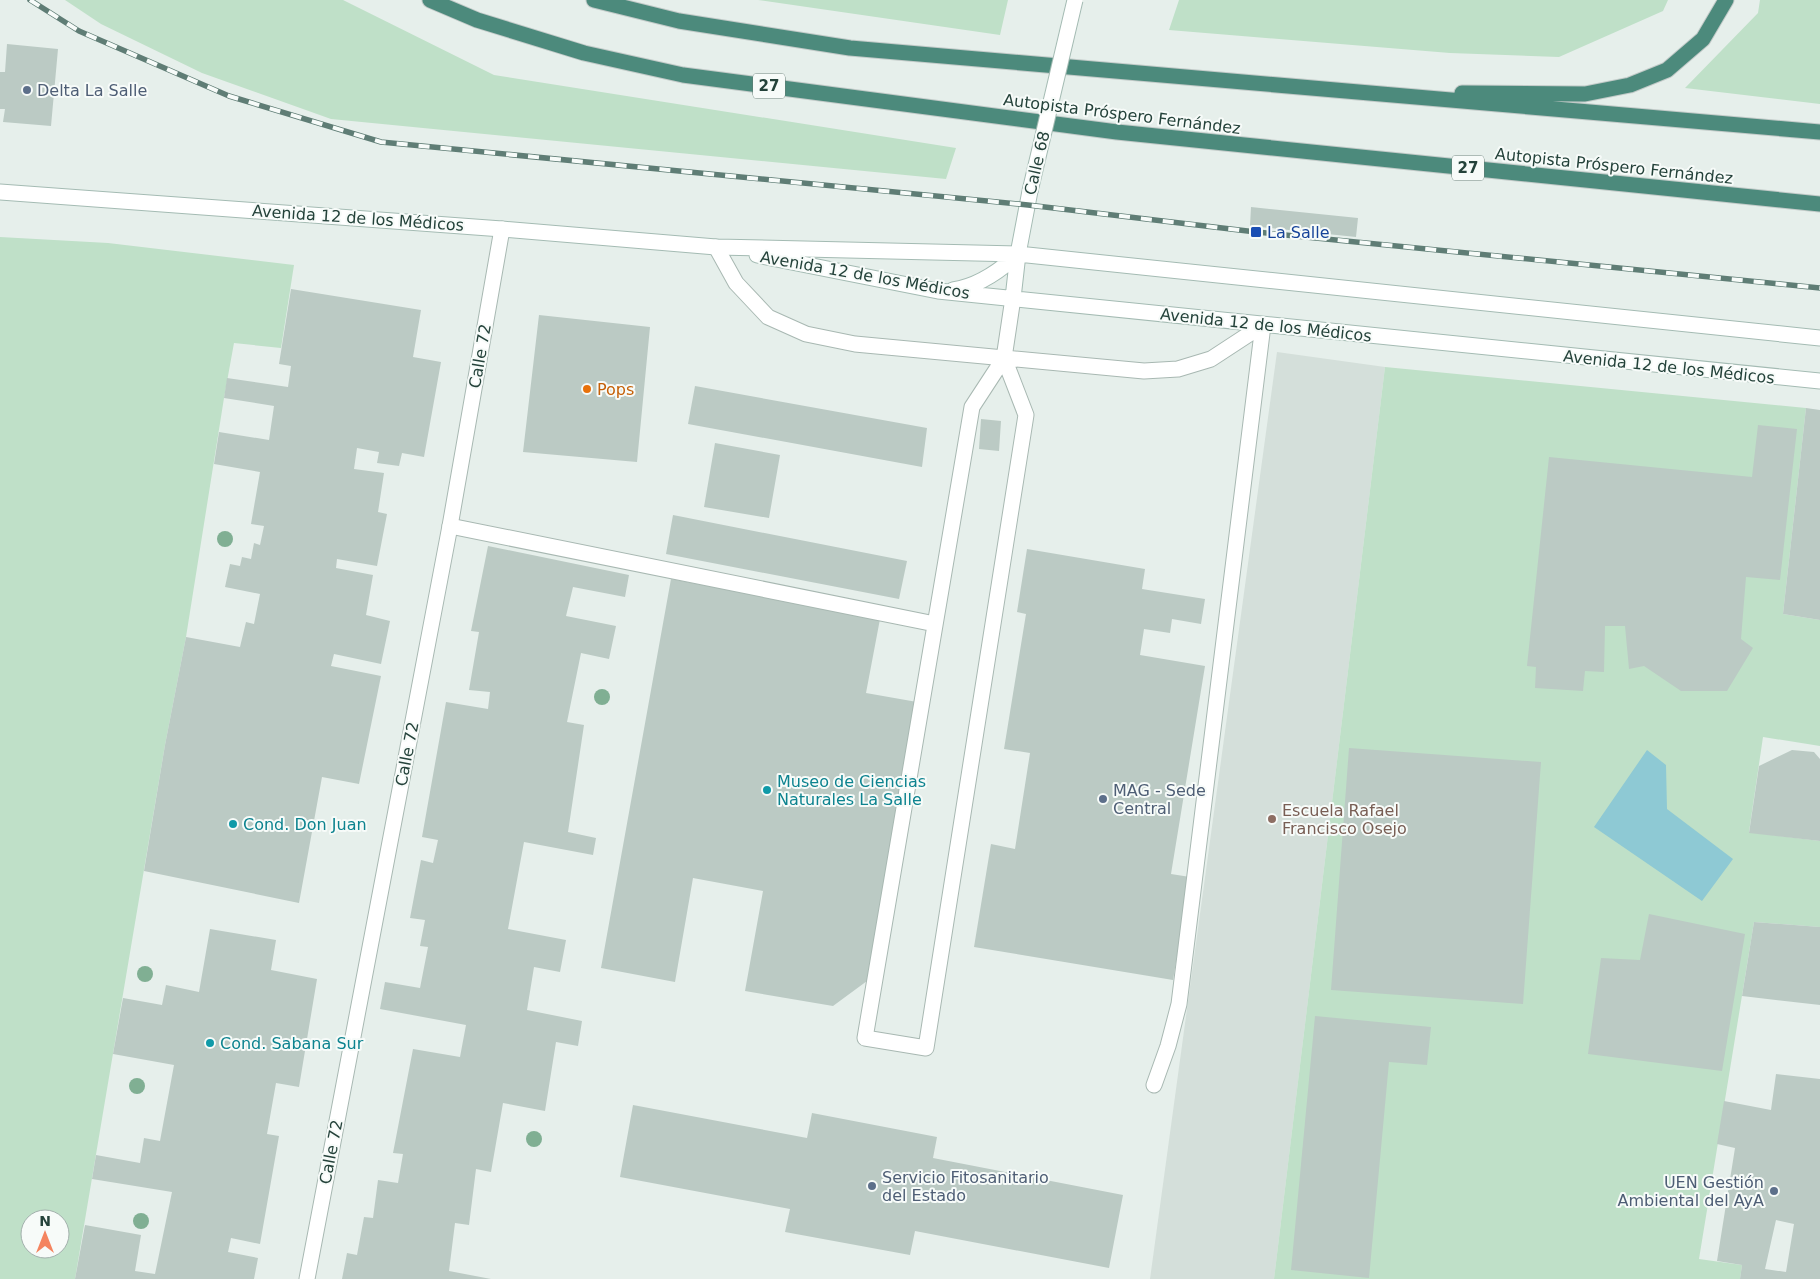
<svg xmlns="http://www.w3.org/2000/svg" width="1820" height="1279" viewBox="0 0 1820 1279" font-family="'DejaVu Sans',sans-serif">
	<style>
		.built { fill: #d4dfda }
		.green { fill: #bfe0c8; fill-rule: evenodd }
		.water { fill: #8ec9d4 }
		.building { fill: #bbcac4; fill-rule: evenodd }
		.lines { fill: none; stroke-linecap: round; stroke-linejoin: round }
		.service-casing { stroke: #a8b8b2; stroke-width: 17 }
		.minor-casing { stroke: #a8b8b2; stroke-width: 17 }
		.secondary-casing { stroke: #a4bbb3; stroke-width: 17 }
		.trunk-casing { stroke: #c2cac8; stroke-width: 17 }
		.service { stroke: #fff; stroke-width: 15 }
		.minor { stroke: #fff; stroke-width: 15 }
		.secondary { stroke: #fff; stroke-width: 15 }
		.trunk { stroke: #4c8a7c; stroke-width: 15 }
		.rail-casing { stroke: #5f7d75; stroke-width: 5.5 }
		.rail { stroke: #f7fbf9; stroke-width: 4; stroke-dasharray: 11; stroke-linecap: butt }
		.secondary-bridge-casing { stroke: #a4bbb3; stroke-width: 17; stroke-linecap: butt }
		.secondary-bridge { stroke: #fff; stroke-width: 15 }
		.tree { fill: #80af93 }
		.service-dot { fill: #5c6f8a; stroke: #f7fbf9; stroke-width: 2 }
		.transit-dot { fill: #1a4fb4; stroke: #f7fbf9; stroke-width: 2 }
		.food-dot { fill: #e8710a; stroke: #f7fbf9; stroke-width: 2 }
		.culture-dot { fill: #0f9aa8; stroke: #f7fbf9; stroke-width: 2 }
		.education-dot { fill: #8d6e63; stroke: #f7fbf9; stroke-width: 2 }
		.labels { text-anchor: middle; dominant-baseline: central; stroke-width: 4; stroke-linejoin: round; paint-order: stroke }
		.shield { fill: #f7fbf9; stroke: #637a73; stroke-width: 1 }
		.shield-label { font-size: 15px; font-weight: bold; fill: #24423a }
		.service-label { font-size: 16px; fill: #4e5e75; stroke: #f7fbf9; text-anchor: start }
		.street-label { font-size: 16px; fill: #24423a; stroke: #f7fbf9 }
		.transit-label { font-size: 16px; fill: #164399; stroke: #f7fbf9; text-anchor: start }
		.food-label { font-size: 16px; fill: #c56008; stroke: #f7fbf9; text-anchor: start }
		.culture-label { font-size: 16px; fill: #0d838f; stroke: #f7fbf9; text-anchor: start }
		.education-label { font-size: 16px; fill: #785e54; stroke: #f7fbf9; text-anchor: start }
	</style>
	<rect width="100%" height="100%" fill="#e6efeb"/>
	<path class="built" d="M 1277,352 L 1385,367 L 1274,1279 L 1150,1279 Z"/>
	<path class="green" d="M 65,0 L 343,0 L 494,75 L 956,148 L 946,179 L 331,119 L 202,73 L 101,24 Z
		M 758,0 L 1008,0 L 1000,35 Z
		M 1179,0 L 1668,0 L 1663,11 L 1559,57 L 1450,53 L 1169,30 Z
		M 1760,0 L 1820,0 L 1820,104 L 1685,88 L 1758,13 Z
		M 0,237 L 108,243 L 294,265 L 281,348 L 234,343 L 224,398 L 186,637 L 165,745 L 75,1279 L 0,1279 ZM 30,1219 L 60,1219 L 60,1249 L 30,1249 Z
		M 1385,367 L 1806,408 L 1783,614 L 1820,620 L 1820,746 L 1763,737 L 1749,832 L 1820,841 L 1820,927 L 1754,922 L 1699,1259 L 1742,1265 L 1740,1279 L 1274,1279 Z"/>
	<path class="water" d="M 1647,750 L 1666,765 L 1667,809 L 1733,859 L 1702,901 L 1594,827 Z"/>
	<path class="building" d="M 7,44 L 58,49 L 51,126 L 3,122 L 5,109 L 0,109 L 0,72 L 5,72 Z
		M 1251,207 L 1358,218 L 1356,237 L 1250,226 Z
		M 291,289 L 421,310 L 413,357 L 441,362 L 424,457 L 402,453 L 399,466 L 377,463 L 379,452 L 357,448 L 354,469 L 384,473 L 378,512 L 387,514 L 377,566 L 337,559 L 336,568 L 373,575 L 366,615 L 390,621 L 381,664 L 334,654 L 331,666 L 381,676 L 359,784 L 322,777 L 299,903 L 144,871 L 165,745 L 186,637 L 240,647 L 246,622 L 254,624 L 260,594 L 225,587 L 230,564 L 240,566 L 242,557 L 251,559 L 254,543 L 260,545 L 264,526 L 251,524 L 260,472 L 214,464 L 219,432 L 269,440 L 274,406 L 224,398 L 227,378 L 288,387 L 291,366 L 279,364 Z
		M 539,315 L 650,327 L 637,462 L 523,452 Z
		M 695,386 L 927,428 L 922,467 L 688,424 Z
		M 1806,408 L 1820,410 L 1820,620 L 1783,614 Z
		M 981,419 L 1001,421 L 999,451 L 979,449 Z
		M 1758,425 L 1797,429 L 1780,580 L 1746,577 L 1741,639 L 1753,648 L 1727,691 L 1681,691 L 1644,666 L 1629,669 L 1625,626 L 1605,626 L 1604,672 L 1585,671 L 1583,691 L 1535,688 L 1536,667 L 1527,666 L 1549,457 L 1752,477 Z
		M 715,443 L 780,455 L 769,518 L 704,507 Z
		M 673,515 L 907,561 L 899,599 L 666,554 Z
		M 488,546 L 629,575 L 625,597 L 573,587 L 566,616 L 616,626 L 609,659 L 581,653 L 567,722 L 584,725 L 568,832 L 596,838 L 593,855 L 524,842 L 508,929 L 566,940 L 560,972 L 534,967 L 527,1010 L 582,1021 L 578,1046 L 556,1042 L 545,1111 L 503,1103 L 491,1172 L 476,1169 L 469,1225 L 455,1223 L 449,1271 L 491,1279 L 342,1279 L 347,1253 L 357,1255 L 364,1217 L 373,1218 L 378,1180 L 398,1183 L 403,1154 L 393,1153 L 413,1049 L 460,1057 L 466,1025 L 380,1009 L 385,982 L 420,988 L 428,947 L 420,946 L 425,920 L 410,918 L 421,860 L 433,863 L 438,840 L 422,837 L 446,702 L 488,709 L 490,692 L 469,690 L 479,632 L 471,631 Z
		M 1027,549 L 1145,569 L 1142,589 L 1205,599 L 1201,624 L 1172,619 L 1170,633 L 1144,629 L 1140,655 L 1205,666 L 1171,874 L 1190,877 L 1173,980 L 974,947 L 991,844 L 1015,849 L 1030,753 L 1004,749 L 1026,614 L 1017,612 Z
		M 671,579 L 880,619 L 866,693 L 917,702 L 867,981 L 833,1006 L 745,991 L 763,891 L 693,878 L 675,982 L 601,968 Z
		M 1349,748 L 1541,762 L 1523,1004 L 1331,990 Z
		M 1792,750 L 1814,752 L 1820,759 L 1820,841 L 1749,833 L 1759,766 Z
		M 1649,914 L 1745,934 L 1722,1071 L 1588,1054 L 1601,958 L 1640,960 Z
		M 1754,922 L 1820,927 L 1820,1005 L 1742,996 Z
		M 210,929 L 276,940 L 271,970 L 317,979 L 299,1087 L 276,1083 L 267,1134 L 279,1136 L 260,1244 L 231,1238 L 228,1252 L 258,1258 L 254,1279 L 75,1279 L 85,1225 L 141,1235 L 135,1271 L 155,1274 L 172,1192 L 92,1179 L 96,1155 L 140,1163 L 144,1138 L 160,1141 L 174,1065 L 113,1054 L 123,998 L 162,1005 L 166,985 L 199,992 Z
		M 1315,1016 L 1431,1027 L 1427,1065 L 1389,1062 L 1369,1278 L 1291,1270 Z
		M 1776,1074 L 1820,1079 L 1820,1279 L 1740,1279 L 1742,1265 L 1717,1261 L 1735,1148 L 1717,1144 L 1724,1101 L 1771,1110 ZM 1776,1220 L 1794,1224 L 1786,1272 L 1765,1269 Z
		M 633,1105 L 807,1138 L 812,1113 L 937,1137 L 933,1158 L 1123,1195 L 1109,1268 L 915,1231 L 910,1255 L 785,1232 L 790,1209 L 620,1177 Z"/>
	<g class="lines">
		<g class="service-casing">
			<path id="service" d="M 716,247 L 736,283 L 768,317 L 806,334 L 855,344 L 1144,371 L 1178,369 L 1211,359 L 1263,325
				M 1004,358 L 1026,415 L 926,1048 L 865,1038 L 972,407 L 1004,358 L 1013,298
				M 450,526 L 935,624
				M 1154,1085 L 1168,1046 L 1179,1004 L 1263,325"/>
		</g>
		<g class="minor-casing">
			<path id="minor" d="M 307,1279 L 450,526 L 502,229"/>
		</g>
		<g class="secondary-casing">
			<path id="secondary" d="M 0,192 L 502,229 L 716,247 L 1018,254 L 1820,338
				M 757,255 L 938,291 L 1820,381
				M 953,290 C 978,286 1000,271 1018,254
				M 1013,298 L 1018,254 L 1030,191"/>
		</g>
		<g class="trunk-casing">
			<path id="trunk" d="M 430,0 L 477,20 L 584,53 L 683,75 L 1117,132 L 1820,204
				M 594,0 L 679,21 L 850,48 L 1820,132
				M 1462,93 L 1585,94 L 1630,85 L 1667,70 L 1703,39 L 1726,0"/>
		</g>
		<use href="#service" class="service"/>
		<use href="#minor" class="minor"/>
		<use href="#secondary" class="secondary"/>
		<use href="#trunk" class="trunk"/>
		<g class="rail-casing">
			<path id="rail" d="M 30,0 L 79,31 L 229,96 L 381,142 L 1028,205 L 1256,232 L 1820,288"/>
		</g>
		<use href="#rail" class="rail"/>
		<g class="secondary-bridge-casing">
			<path id="secondary-bridge" d="M 1030,191 L 1075,0"/>
		</g>
		<use href="#secondary-bridge" class="secondary-bridge"/>
	</g>
	<g class="tree">
		<circle cx="225" cy="539" r="8"/>
		<circle cx="602" cy="697" r="8"/>
		<circle cx="145" cy="974" r="8"/>
		<circle cx="137" cy="1086" r="8"/>
		<circle cx="534" cy="1139" r="8"/>
		<circle cx="141" cy="1221" r="8"/>
	</g>
	<g class="service-dot">
		<circle cx="27" cy="90" r="5"/>
		<circle cx="1103" cy="799" r="5"/>
		<circle cx="872" cy="1186" r="5"/>
		<circle cx="1774" cy="1191" r="5"/>
	</g>
	<rect class="transit-dot" x="1250" y="226" width="12" height="12" rx="2.5"/>
	<circle class="food-dot" cx="587" cy="389" r="5"/>
	<g class="culture-dot">
		<circle cx="767" cy="790" r="5"/>
		<circle cx="233" cy="824" r="5"/>
		<circle cx="210" cy="1043" r="5"/>
	</g>
	<circle class="education-dot" cx="1272" cy="819" r="5"/>
	<g class="labels">
		<g class="shield">
			<rect x="753" y="73.5" width="32" height="25" rx="4"/>
			<rect x="1452" y="155.5" width="32" height="25" rx="4"/>
		</g>
		<g class="shield-label">
			<text x="769" y="86">27</text>
			<text x="1468" y="168">27</text>
		</g>
		<g class="service-label">
			<text x="37" y="90">Delta La Salle</text>
			<text x="1113" y="790">MAG - Sede<tspan x="1113" dy="18">Central</tspan></text>
			<text x="882" y="1177">Servicio Fitosanitario<tspan x="882" dy="18">del Estado</tspan></text>
			<text x="1764" y="1182" text-anchor="end">UEN Gestión<tspan x="1764" dy="18">Ambiental del AyA</tspan></text>
		</g>
		<g class="street-label">
			<text transform="translate(1122 114) rotate(7)">Autopista Próspero Fernández</text>
			<text transform="translate(1037 163) rotate(-77)">Calle 68</text>
			<text transform="translate(1614 166) rotate(6)">Autopista Próspero Fernández</text>
			<text transform="translate(358 218) rotate(4)">Avenida 12 de los Médicos</text>
			<text transform="translate(865 275) rotate(10)">Avenida 12 de los Médicos</text>
			<text transform="translate(1266 325) rotate(6)">Avenida 12 de los Médicos</text>
			<text transform="translate(480 356) rotate(-80)">Calle 72</text>
			<text transform="translate(1669 367) rotate(6)">Avenida 12 de los Médicos</text>
			<text transform="translate(407 754) rotate(-79)">Calle 72</text>
			<text transform="translate(331 1152) rotate(-79)">Calle 72</text>
		</g>
		<g class="transit-label">
			<text x="1267" y="232">La Salle</text>
		</g>
		<g class="food-label">
			<text x="597" y="389">Pops</text>
		</g>
		<g class="culture-label">
			<text x="777" y="781">Museo de Ciencias<tspan x="777" dy="18">Naturales La Salle</tspan></text>
			<text x="243" y="824">Cond. Don Juan</text>
			<text x="220" y="1043">Cond. Sabana Sur</text>
		</g>
		<g class="education-label">
			<text x="1282" y="810">Escuela Rafael<tspan x="1282" dy="18">Francisco Osejo</tspan></text>
		</g>
	</g>
	<g transform="translate(45 1234)"><circle r="24" fill="#f7fbf9" stroke="#a3b1ad"/>
	<path d="M0-4L9 19L0 12L-9 19Z" fill="#f4845f"/>
	<text y="-8" font-size="14" font-weight="bold" text-anchor="middle" fill="#24423a">N</text>
	</g>
</svg>
